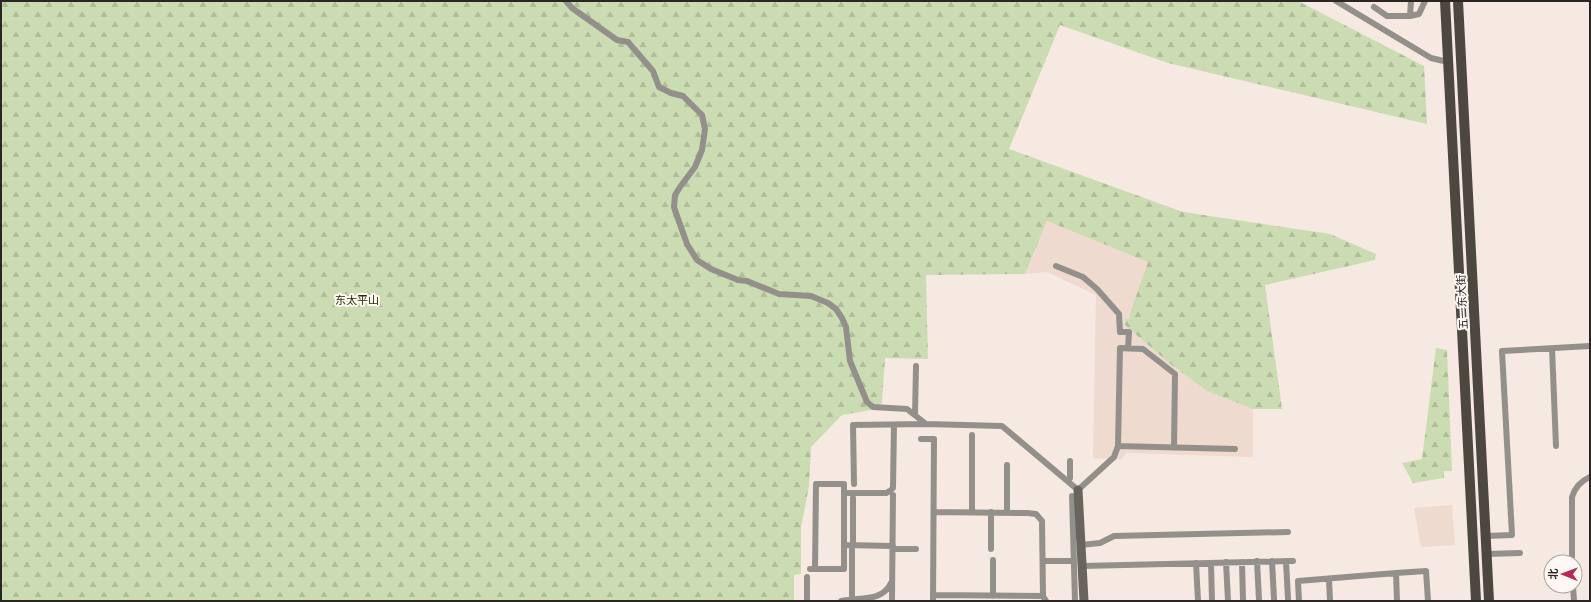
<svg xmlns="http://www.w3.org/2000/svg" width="1591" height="602" viewBox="0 0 1591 602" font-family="Ubuntu,'Noto Sans SC',sans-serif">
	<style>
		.built { fill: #eedace }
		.forest { fill: url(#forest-firs) }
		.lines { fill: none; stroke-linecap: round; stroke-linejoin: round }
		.street { stroke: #93908b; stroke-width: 6 }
		.secondary { stroke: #69655e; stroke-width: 9 }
		.primary { stroke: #4c473f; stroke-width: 10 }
		.labels { text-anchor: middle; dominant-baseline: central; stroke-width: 4; stroke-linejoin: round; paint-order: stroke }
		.park-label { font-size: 11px; fill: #212f00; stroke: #fff7f3 }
		.street-label { font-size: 11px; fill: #2a2623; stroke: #fff7f3 }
	</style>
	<defs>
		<pattern id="forest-firs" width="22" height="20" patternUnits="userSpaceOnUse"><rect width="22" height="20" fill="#ccdcb2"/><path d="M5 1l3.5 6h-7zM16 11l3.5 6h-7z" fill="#afbd99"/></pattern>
	</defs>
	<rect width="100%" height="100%" fill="#f5e9e1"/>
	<path class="built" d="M 1047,221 L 1149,262 L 1131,310 L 1129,319 L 1125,325 L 1169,363 L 1207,391 L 1253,409 L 1253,457 L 1126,453 L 1122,459 L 1093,458 L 1096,295 L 1047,272 L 1025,274 Z
		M 1452,505 L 1455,545 L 1421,547 L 1414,508 Z"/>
	<path class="forest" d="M 1,1 L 1298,1 L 1424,66 L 1427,124 L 1168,63 L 1060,25 L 1009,149 L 1183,212 L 1330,234 L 1376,254 L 1375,260 L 1265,285 L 1282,409 L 1253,409 L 1207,391 L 1169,363 L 1125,325 L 1125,319 L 1129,319 L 1131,310 L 1148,262 L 1047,221 L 1025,274 L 926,275 L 928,359 L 885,358 L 882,403 L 871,410 L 842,415 L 811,447 L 809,486 L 801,528 L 801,574 L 794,575 L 794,601 L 1,601 Z
		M 1436,348 L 1447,350 L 1452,471 L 1444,471 L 1444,478 L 1413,483 L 1402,463 L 1422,459 Z"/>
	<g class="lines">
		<path class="street" d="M 566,1 L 572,8 L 617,40 L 628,42 L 653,71 L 659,87 L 671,93 L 683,96 L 702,115 L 705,129 L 702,150 L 695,167 L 680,187 L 675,195 L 674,207 L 677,216 L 687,244 L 697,260 L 711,269 L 738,280 L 747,281 L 779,294 L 811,296 L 828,303 L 836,309 L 842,318 L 846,327 L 850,361 L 867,402 L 873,407 L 907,409 L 926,424 L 1002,426 L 1078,490 L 1114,457 L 1118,446 L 1235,449
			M 1336,1 L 1431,58 L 1448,62
			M 1411,1 L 1410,16 L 1419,14 L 1425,1
			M 1374,7 L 1387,16 L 1410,16
			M 1056,266 L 1083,277 L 1097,289 L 1119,314 L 1120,332 L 1129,332 L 1128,349
			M 1552,348 L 1556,446
			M 915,415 L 916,366
			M 921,439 L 934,439 L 933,601
			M 1118,446 L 1120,348 L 1143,349 L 1175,374 L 1174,448
			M 1070,478 L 1070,461
			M 854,484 L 853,425 L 926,424
			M 844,493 L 886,493 L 890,491 L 893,488 L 894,425
			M 1072,496 L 1075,601
			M 934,512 L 1027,513 L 1036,514 L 1042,521 L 1043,596 L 1046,601
			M 972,512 L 972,435
			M 1007,513 L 1007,465
			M 1486,536 L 1512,535 L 1502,351 L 1590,346
			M 844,545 L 893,546
			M 853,545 L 853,498
			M 1081,545 L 1100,543 L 1114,536 L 1288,532
			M 893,549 L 916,549
			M 991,549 L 991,512
			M 1487,554 L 1520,553
			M 1043,561 L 1074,561
			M 1257,561 L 1259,600
			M 1272,561 L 1274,599
			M 1286,561 L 1288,599
			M 1226,562 L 1228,601
			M 1242,562 L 1243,600
			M 1572,562 L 1572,497 C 1575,487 1581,481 1590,477
			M 1196,563 L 1198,601
			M 1211,563 L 1212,601
			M 1082,566 L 1293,561
			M 810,569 L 844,569 L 844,484 L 816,484 L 815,569
			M 1396,573 L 1426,571 L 1428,601
			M 1329,579 L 1330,601
			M 1573,586 L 1574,601
			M 933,595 L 1043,596
			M 993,596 L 993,560
			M 892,599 L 893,495
			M 852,600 L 852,550
			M 807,601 L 807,577
			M 841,601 C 861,597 882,602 891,583
			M 1299,601 L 1298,581 L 1396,573 L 1397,601"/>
		<path class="secondary" d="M 1078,490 L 1084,601"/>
		<path class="primary" d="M 1445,1 L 1476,601
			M 1458,1 L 1489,601"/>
	</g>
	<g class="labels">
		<g class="park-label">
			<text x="357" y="300">东太平山</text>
		</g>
		<g class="street-label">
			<text transform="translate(1462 302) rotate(-93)">五一东大街</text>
		</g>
	</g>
	<rect width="1591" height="602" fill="none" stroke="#2a2623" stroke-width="4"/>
	<g transform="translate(1563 574) rotate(271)"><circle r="19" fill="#fff7f3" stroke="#aaa3a0"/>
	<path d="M0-3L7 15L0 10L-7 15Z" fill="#b92955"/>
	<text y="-6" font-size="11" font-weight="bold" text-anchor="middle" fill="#2a2623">北</text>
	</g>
</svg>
